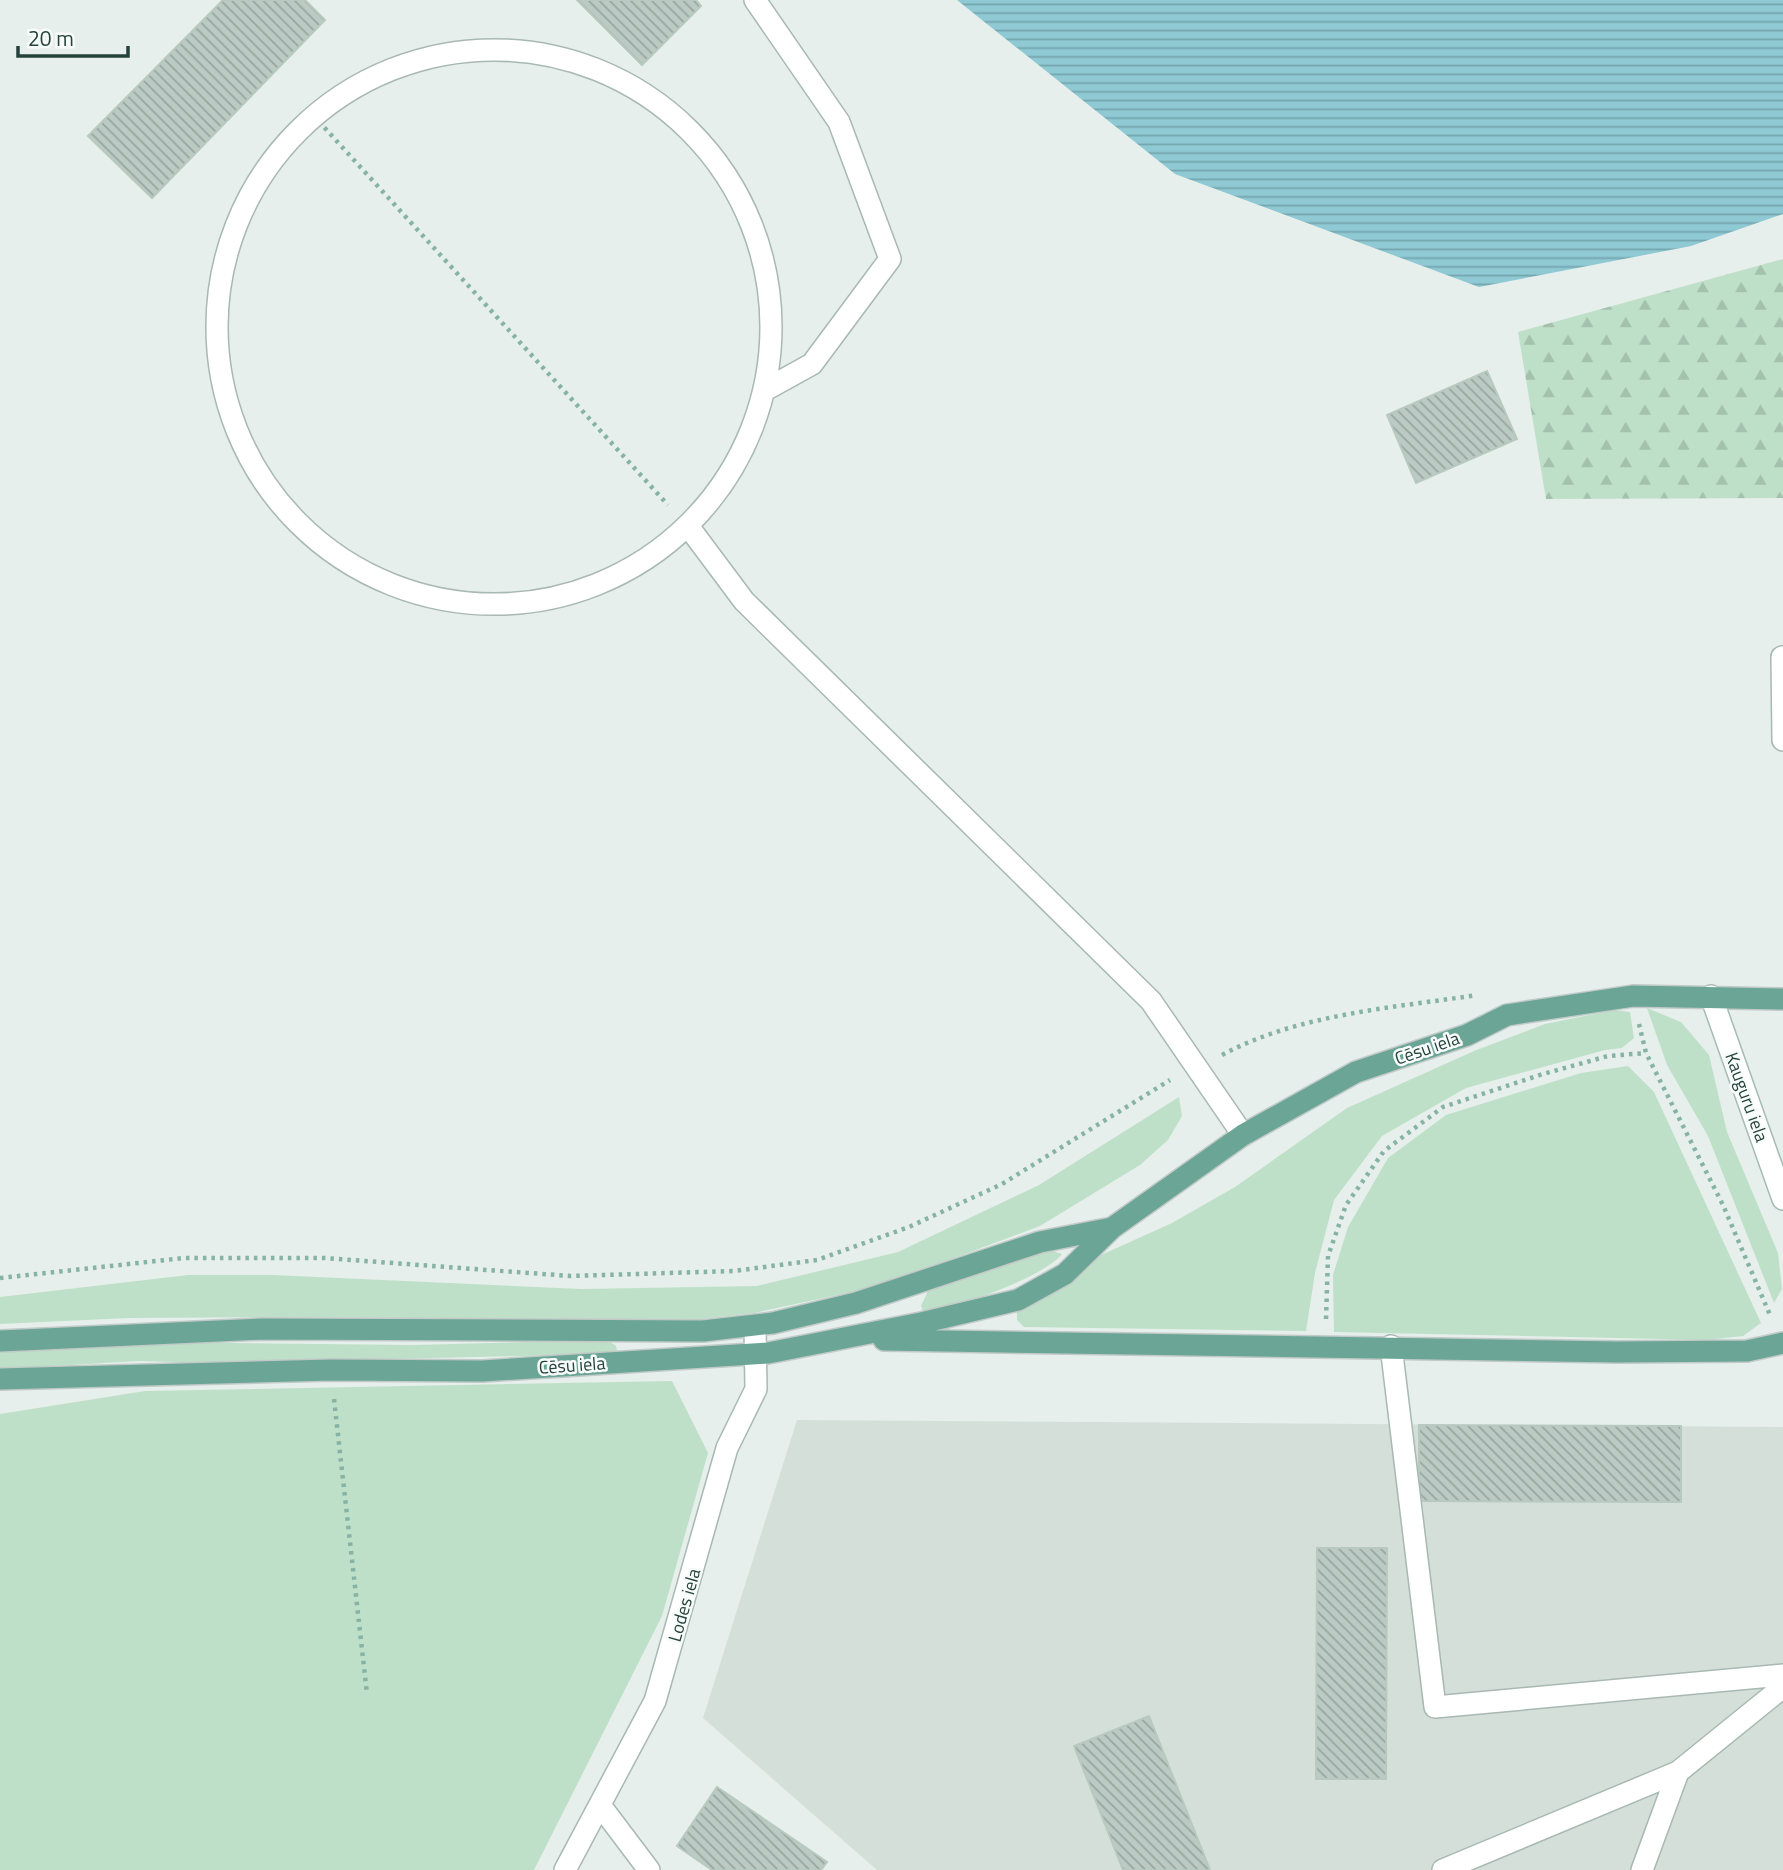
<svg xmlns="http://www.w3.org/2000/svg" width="1783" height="1870" viewBox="0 0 1783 1870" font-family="'Titillium Web',sans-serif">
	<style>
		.built { fill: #d4dfda }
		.green { fill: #bfe0c8 }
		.forest { fill: url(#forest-firs) }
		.water { fill: url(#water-rules) }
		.building { fill: url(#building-back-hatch); stroke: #b8c9c2; stroke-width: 2 }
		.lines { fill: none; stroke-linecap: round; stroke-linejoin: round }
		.service-casing { stroke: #a8b8b2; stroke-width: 24 }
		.minor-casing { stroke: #a8b8b2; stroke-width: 24 }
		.secondary-casing { stroke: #a4bbb3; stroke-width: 24 }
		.primary-casing { stroke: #c2cac8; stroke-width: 24 }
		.path { stroke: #86b3a5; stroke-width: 4.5; stroke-dasharray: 3.5 5; stroke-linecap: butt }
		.service { stroke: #fff; stroke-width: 21 }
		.minor { stroke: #fff; stroke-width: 21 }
		.secondary { stroke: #fff; stroke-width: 21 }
		.primary { stroke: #6aa596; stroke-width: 21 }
		.labels { text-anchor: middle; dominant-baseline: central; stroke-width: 5; stroke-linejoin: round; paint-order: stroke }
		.street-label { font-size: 18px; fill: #24423a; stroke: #f7fbf9 }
	</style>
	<defs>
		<pattern id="forest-firs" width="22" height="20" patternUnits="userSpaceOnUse" patternTransform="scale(1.75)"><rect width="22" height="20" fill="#bfe0c8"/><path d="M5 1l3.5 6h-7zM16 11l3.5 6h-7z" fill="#a4c1ad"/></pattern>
		<pattern id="water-rules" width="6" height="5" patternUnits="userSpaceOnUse" patternTransform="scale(1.75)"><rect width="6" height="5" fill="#8ec9d4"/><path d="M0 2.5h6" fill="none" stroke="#74a5ad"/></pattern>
		<pattern id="building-back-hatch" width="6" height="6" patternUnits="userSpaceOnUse" patternTransform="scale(1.75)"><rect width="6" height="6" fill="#bbcac4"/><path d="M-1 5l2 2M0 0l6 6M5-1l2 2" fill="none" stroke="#98a6a0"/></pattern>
	</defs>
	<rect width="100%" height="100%" fill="#e6efeb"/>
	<path class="built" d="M 797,1420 L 1783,1427 L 1783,1870 L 877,1870 L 703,1718 Z"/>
	<path class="green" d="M 1647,1008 L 1681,1022 L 1709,1055 L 1727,1132 L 1778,1253 L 1782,1289 L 1774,1303 L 1708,1136 L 1667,1065 Z
		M 1614,1010 L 1630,1012 L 1634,1038 L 1622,1048 L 1605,1050 L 1466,1088 L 1382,1136 L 1334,1200 L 1315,1273 L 1306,1331 L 1024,1327 L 1017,1320 L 1017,1312 L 1099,1256 L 1172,1223 L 1235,1187 L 1347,1108 L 1474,1051 L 1545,1024 Z
		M 1628,1066 L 1654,1092 L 1761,1323 L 1743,1336 L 1707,1340 L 1334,1332 L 1333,1275 L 1348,1227 L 1388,1158 L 1446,1115 L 1581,1073 Z
		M 1179,1097 L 1182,1116 L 1168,1140 L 1140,1165 L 1040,1226 L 879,1286 L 754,1313 L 684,1321 L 308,1317 L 129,1318 L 0,1324 L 0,1297 L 188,1275 L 273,1275 L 581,1289 L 757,1286 L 898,1252 L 1039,1185 Z
		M 1050,1250 L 1062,1254 C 1042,1279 958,1305 925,1316 L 921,1306 L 928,1291 L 966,1275 Z
		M 607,1340 L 616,1346 L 617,1351 L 612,1354 L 212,1363 L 139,1361 L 0,1369 L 0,1350 L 153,1342 L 413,1345 Z
		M 672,1381 L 708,1453 L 662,1616 L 534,1870 L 0,1870 L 0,1414 L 145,1391 Z"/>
	<path class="forest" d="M 1783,259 L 1783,498 L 1546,499 L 1518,332 Z"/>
	<path class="water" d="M 957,0 L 1783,0 L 1783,214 L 1691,246 L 1479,287 L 1175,174 Z"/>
	<path class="building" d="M 223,0 L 305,0 L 325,20 L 152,198 L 88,136 Z
		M 577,0 L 696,0 L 701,6 L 642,65 Z
		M 1487,371 L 1517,439 L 1416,483 L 1387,415 Z
		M 1419,1425 L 1681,1426 L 1681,1502 L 1419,1501 Z
		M 1317,1548 L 1387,1548 L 1386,1779 L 1316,1779 Z
		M 1149,1716 L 1210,1870 L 1123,1870 L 1074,1746 Z
		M 717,1787 L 827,1862 L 821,1870 L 712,1870 L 677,1846 Z"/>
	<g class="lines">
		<g class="service-casing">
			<path id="service" d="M 1782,657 L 1783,740
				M 1391,1346 L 1435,1707 L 1783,1675
				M 1443,1870 L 1678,1772
				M 1642,1870 L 1678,1772 L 1783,1687"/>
		</g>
		<g class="minor-casing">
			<path id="minor" d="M 755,0 L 839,122 L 890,259 L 812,364 L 765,390
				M217 327a277 277 0 1 1 554 0a277 277 0 1 1-554 0Z
				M 688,526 L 744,601 L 1151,1001 L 1243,1135
				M 600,1805 L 649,1870
				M 565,1870 L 655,1701 L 727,1448 L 756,1389 L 755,1326"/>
		</g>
		<g class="secondary-casing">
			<path id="secondary" d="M 1711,996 L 1783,1199"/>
		</g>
		<g class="primary-casing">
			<path id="primary" d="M 884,1340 L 1618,1352 L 1747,1351 L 1783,1343
				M 0,1341 L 262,1329 L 703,1331 L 773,1323 L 856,1303 L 1040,1242 L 1112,1228
				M 0,1379 L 331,1370 L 482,1371 L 768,1353 L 921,1323 L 1018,1300 L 1065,1274 L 1112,1228 L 1243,1135 L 1356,1072 L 1467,1035 L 1507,1015 L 1633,996 L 1783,999"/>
		</g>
		<path class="path" d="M 313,115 L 668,505
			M 1639,1024 L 1646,1053 L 1723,1205 L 1770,1315
			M 1222,1055 C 1298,1014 1392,1008 1477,995
			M 0,1278 L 184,1258 L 324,1258 L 570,1276 L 734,1271 L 817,1260 L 909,1227 L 1002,1184 L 1170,1080
			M 1326,1319 L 1328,1256 L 1346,1205 L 1384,1151 L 1443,1107 L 1543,1074 L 1608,1056 L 1646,1053
			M 334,1399 L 367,1694"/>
		<use href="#service" class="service"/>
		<use href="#minor" class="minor"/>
		<use href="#secondary" class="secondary"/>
		<use href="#primary" class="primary"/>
	</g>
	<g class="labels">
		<g class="street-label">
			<text transform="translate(1427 1048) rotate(-19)">Cēsu iela</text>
			<text transform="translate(1747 1097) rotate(70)">Kauguru iela</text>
			<text transform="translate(572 1365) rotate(-4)">Cēsu iela</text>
			<text transform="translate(684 1605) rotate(-74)">Lodes iela</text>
		</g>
	</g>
	<path d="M18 46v10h110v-10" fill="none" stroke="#24423a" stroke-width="3.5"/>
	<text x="28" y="46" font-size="21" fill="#24423a" stroke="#f7fbf9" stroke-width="5" paint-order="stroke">20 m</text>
</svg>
